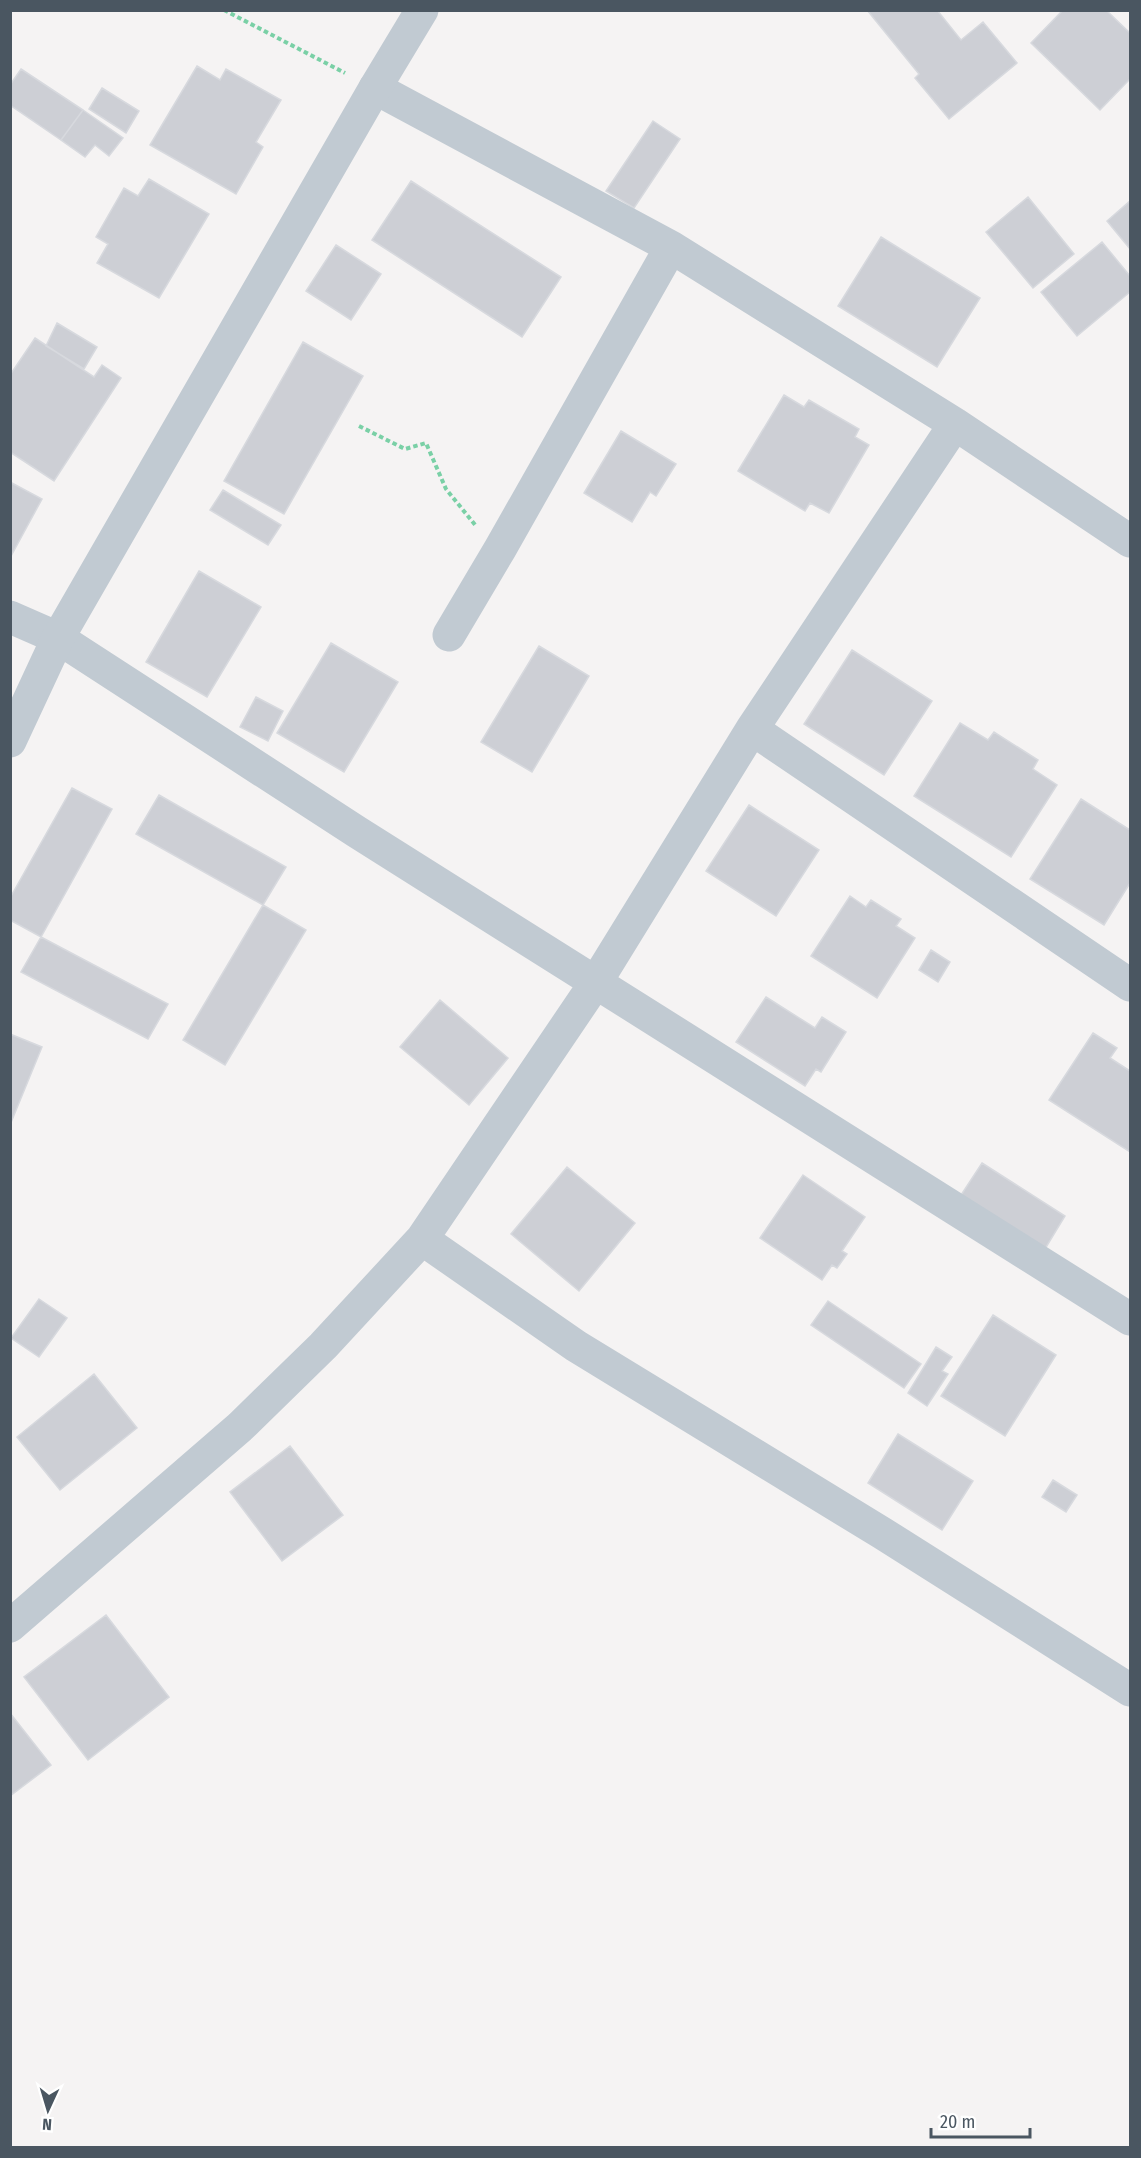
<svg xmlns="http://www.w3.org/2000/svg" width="1141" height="2158" viewBox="0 0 1141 2158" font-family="'Fira Sans Condensed',sans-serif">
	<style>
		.building { fill: #cdcfd5; stroke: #d7d9de; stroke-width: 1.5 }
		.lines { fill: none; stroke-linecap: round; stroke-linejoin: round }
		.path { stroke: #7ad0a6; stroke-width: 4; stroke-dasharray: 4.5 3; stroke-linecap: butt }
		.minor { stroke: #c1cad2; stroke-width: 33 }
		.tertiary { stroke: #c1cad2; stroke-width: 33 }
	</style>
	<rect width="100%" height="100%" fill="#f5f3f3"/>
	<path class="building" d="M 867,10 L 937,10 L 961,40 L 983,22 L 1017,63 L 949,119 L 915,78 L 919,74 Z
		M 1063,10 L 1106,10 L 1130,33 L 1130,79 L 1100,110 L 1031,43 Z
		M 197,66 L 220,80 L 226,69 L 281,100 L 256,142 L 263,147 L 236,194 L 150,145 Z
		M 21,69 L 83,110 L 61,140 L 10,105 L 10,85 Z
		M 102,88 L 139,111 L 126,133 L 89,109 Z
		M 83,110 L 123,138 L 109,156 L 95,145 L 85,157 L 61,140 Z
		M 653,121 L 680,139 L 634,208 L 606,191 Z
		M 149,179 L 209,214 L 159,298 L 97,263 L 108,244 L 96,237 L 124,188 L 138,196 Z
		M 411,181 L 561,277 L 522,337 L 372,240 Z
		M 1028,197 L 1074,254 L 1033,288 L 986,232 Z
		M 1130,201 L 1130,249 L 1107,221 Z
		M 881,237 L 980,298 L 937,367 L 838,306 Z
		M 1102,242 L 1130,276 L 1130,292 L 1077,336 L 1041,292 Z
		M 336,245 L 381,274 L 351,320 L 306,291 Z
		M 57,323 L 97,347 L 84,369 L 46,346 Z
		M 35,338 L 94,377 L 102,365 L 121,378 L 54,481 L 10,452 L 10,375 Z
		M 303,342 L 363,376 L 284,514 L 224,481 Z
		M 784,395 L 804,407 L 809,400 L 859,429 L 855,437 L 869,445 L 829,513 L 810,503 L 805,511 L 738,471 Z
		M 621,431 L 676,464 L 656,496 L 650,492 L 632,522 L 584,493 Z
		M 10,482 L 42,499 L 10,558 Z
		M 223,490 L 281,525 L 268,545 L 210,510 Z
		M 199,571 L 261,607 L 207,697 L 146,662 Z
		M 331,643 L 398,682 L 344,772 L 277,733 Z
		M 539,646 L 589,676 L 532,772 L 481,742 Z
		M 852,650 L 932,701 L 884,775 L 804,724 Z
		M 256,697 L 283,711 L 268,741 L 240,727 Z
		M 960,723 L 988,740 L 994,732 L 1038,760 L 1033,769 L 1057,785 L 1011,857 L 914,796 Z
		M 72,788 L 112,809 L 41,937 L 10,920 L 10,898 Z
		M 159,795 L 286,867 L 263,905 L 136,834 Z
		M 1081,799 L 1130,830 L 1130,883 L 1104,925 L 1030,879 Z
		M 749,805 L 819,850 L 776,916 L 706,871 Z
		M 850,896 L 866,907 L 871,900 L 901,919 L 896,926 L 915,938 L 877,998 L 811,956 Z
		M 263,905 L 306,930 L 225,1065 L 183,1040 Z
		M 41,937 L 168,1004 L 148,1039 L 21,972 Z
		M 931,950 L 950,962 L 938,982 L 919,970 Z
		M 766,997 L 815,1028 L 822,1017 L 846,1032 L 821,1072 L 816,1069 L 805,1086 L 736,1042 Z
		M 440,1000 L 508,1058 L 469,1105 L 400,1047 Z
		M 1093,1033 L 1117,1048 L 1110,1058 L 1130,1071 L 1130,1152 L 1049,1100 Z
		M 10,1034 L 42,1047 L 10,1125 Z
		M 982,1163 L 1065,1216 L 1045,1249 L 961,1195 Z
		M 567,1167 L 635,1223 L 579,1291 L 511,1234 Z
		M 803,1175 L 865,1217 L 842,1251 L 847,1254 L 837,1268 L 832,1265 L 822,1280 L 760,1238 Z
		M 39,1299 L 67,1318 L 39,1357 L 11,1338 Z
		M 828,1301 L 921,1364 L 904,1388 L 811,1325 Z
		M 993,1315 L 1056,1355 L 1005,1436 L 941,1396 Z
		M 936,1347 L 952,1357 L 942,1371 L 948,1374 L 927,1406 L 908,1393 Z
		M 94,1374 L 137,1428 L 60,1490 L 17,1437 Z
		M 898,1434 L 973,1481 L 942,1530 L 868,1483 Z
		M 290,1446 L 343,1515 L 282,1561 L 230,1492 Z
		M 1053,1480 L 1077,1495 L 1066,1512 L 1042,1497 Z
		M 106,1615 L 169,1697 L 88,1760 L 24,1677 Z
		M 10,1713 L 51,1765 L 10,1796 Z"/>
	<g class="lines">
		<path class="path" d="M 224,10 L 345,73
			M 359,426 L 405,449 L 426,443 L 446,489 L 476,526"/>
		<path class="minor" d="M 375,88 L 671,247 L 955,424 L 1130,541
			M 10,617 L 58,638 L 357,832 L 1130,1319
			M 449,635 L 500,549 L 671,247
			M 752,729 L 1130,985
			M 422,1239 L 576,1346 L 882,1533 L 1130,1690
			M 10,1626 L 240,1427 L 323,1346 L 422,1239 L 596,982 L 752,729 L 955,424"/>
		<path class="tertiary" d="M 10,741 L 58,638 L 375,88 L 422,10"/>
	</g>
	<rect width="1141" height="2158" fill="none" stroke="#4a5661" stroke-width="24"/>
	<g transform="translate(48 2110) rotate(184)" stroke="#ffffff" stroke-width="4.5" paint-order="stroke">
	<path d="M0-4.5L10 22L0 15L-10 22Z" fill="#4a5661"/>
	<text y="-9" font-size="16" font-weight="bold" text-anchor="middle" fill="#4a5661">N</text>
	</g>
	<path d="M931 2128v9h99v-9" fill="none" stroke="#4a5661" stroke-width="3"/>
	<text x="940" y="2128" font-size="18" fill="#4a5661" stroke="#ffffff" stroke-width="4.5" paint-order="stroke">20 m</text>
</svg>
